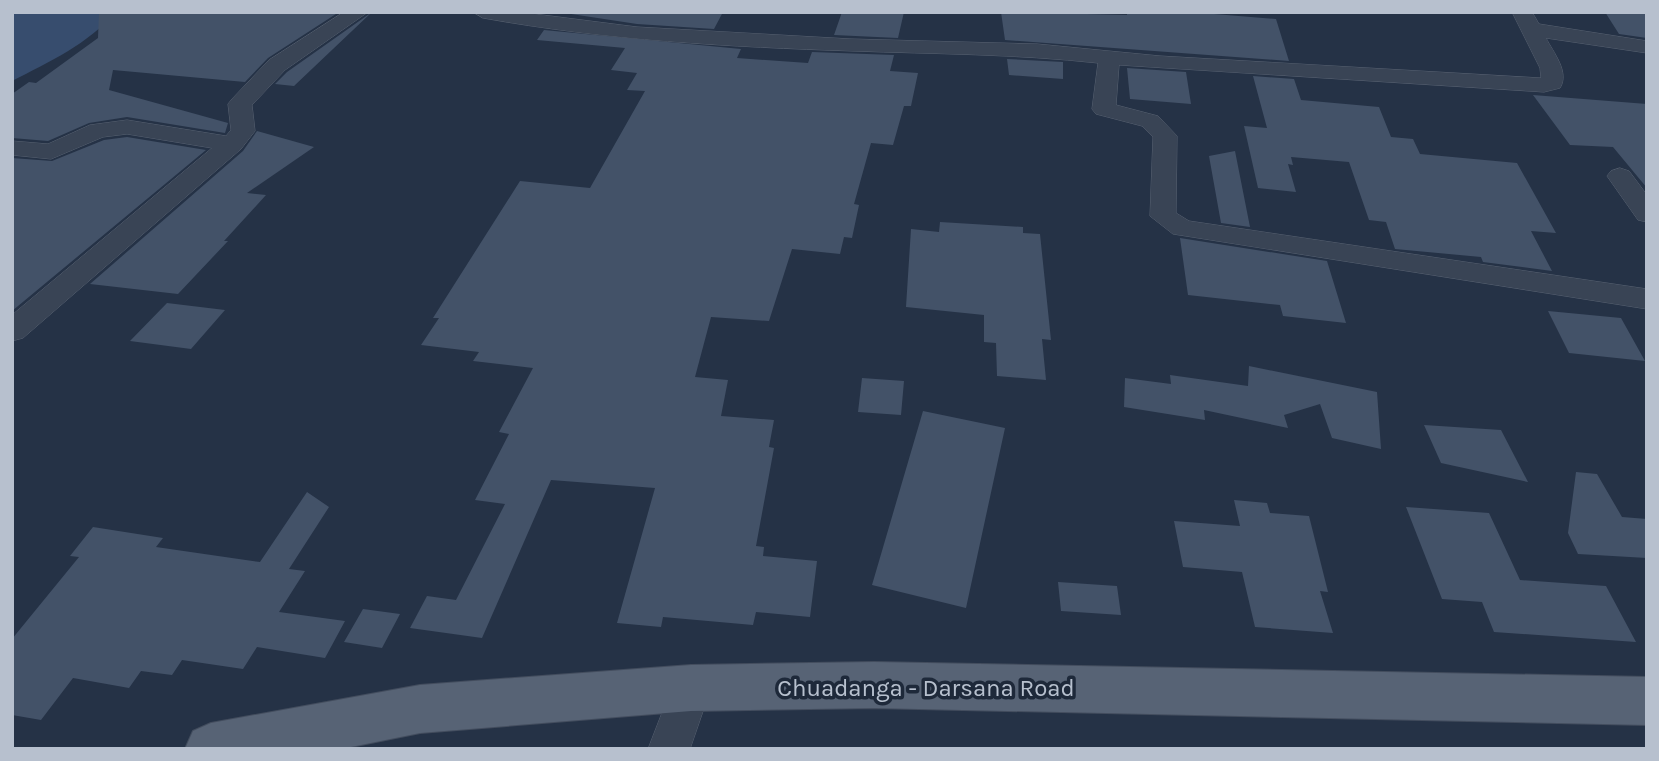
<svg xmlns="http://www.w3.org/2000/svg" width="1659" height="761" viewBox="0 0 1659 761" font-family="Karla,sans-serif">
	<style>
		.water { fill: #374d6e }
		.building { fill: #435268 }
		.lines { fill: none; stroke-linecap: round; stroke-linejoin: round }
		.minor-casing { stroke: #586272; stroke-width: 1 }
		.primary-casing { stroke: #434d5e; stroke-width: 2 }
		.minor { fill: #394455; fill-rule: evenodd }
		.primary { fill: #576375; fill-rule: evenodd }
		.labels { text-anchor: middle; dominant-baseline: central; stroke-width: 7; stroke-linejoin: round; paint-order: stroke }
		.near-street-label { font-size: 24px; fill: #b7c0ce; stroke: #1e293a }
	</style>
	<rect width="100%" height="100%" fill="#253246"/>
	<path class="water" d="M 12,12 L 116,12 C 88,44 49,62 12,81 Z"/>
	<path class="building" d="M 99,12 L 339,12 L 268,58 L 245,82 L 113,70 L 109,90 L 228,123 L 225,133 L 127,117 L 89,123 L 48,141 L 12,138 L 12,94 L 29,82 L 36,83 L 98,38 Z
		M 372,12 L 294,86 L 275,84 L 287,72 Z
		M 558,12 L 723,12 L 714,29 L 637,24 Z
		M 842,12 L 904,12 L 898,38 L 834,35 Z
		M 1001,12 L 1127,15 L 1127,12 L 1190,12 L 1276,19 L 1289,61 L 1005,40 Z
		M 1605,12 L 1647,12 L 1647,38 L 1619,34 Z
		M 544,30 L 741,49 L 737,58 L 808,63 L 812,52 L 894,55 L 890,71 L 918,73 L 911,106 L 904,106 L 893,145 L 871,143 L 854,204 L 859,205 L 852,238 L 844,237 L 840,254 L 792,249 L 769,321 L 711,317 L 695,377 L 728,380 L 721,416 L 774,420 L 769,447 L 774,448 L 756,546 L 764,547 L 763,556 L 817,561 L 810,617 L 756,612 L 753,625 L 663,617 L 661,627 L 617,623 L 655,488 L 551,480 L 482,638 L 410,628 L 427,596 L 456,600 L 505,504 L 475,500 L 509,434 L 499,432 L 533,368 L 473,361 L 479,352 L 421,345 L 439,318 L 433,318 L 520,181 L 590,188 L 645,91 L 627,90 L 637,73 L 611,70 L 625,48 L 537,40 Z
		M 1007,59 L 1063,62 L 1063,79 L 1009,75 Z
		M 1127,68 L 1186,72 L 1191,104 L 1130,99 Z
		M 1253,76 L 1294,79 L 1301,100 L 1379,107 L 1391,137 L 1413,139 L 1420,154 L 1517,163 L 1556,233 L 1531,231 L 1552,271 L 1483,262 L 1481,257 L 1395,249 L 1386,222 L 1369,220 L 1349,162 L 1291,157 L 1293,165 L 1288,164 L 1296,192 L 1258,188 L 1244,126 L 1267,128 Z
		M 1533,95 L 1647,104 L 1647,188 L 1613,147 L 1570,145 Z
		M 257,131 L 314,147 L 247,193 L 266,195 L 224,241 L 228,241 L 178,294 L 90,284 L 243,151 Z
		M 127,137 L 206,150 L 12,311 L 12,158 L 52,161 L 104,140 Z
		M 1235,151 L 1250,227 L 1221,223 L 1209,156 Z
		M 940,222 L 1023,227 L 1023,233 L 1040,234 L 1051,340 L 1042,339 L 1046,380 L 997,376 L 996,343 L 984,342 L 984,315 L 906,307 L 911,229 L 939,232 Z
		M 1180,238 L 1327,261 L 1346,323 L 1283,316 L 1280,305 L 1188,295 Z
		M 167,303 L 225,310 L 191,349 L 130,341 Z
		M 1548,311 L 1621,318 L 1645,361 L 1569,353 Z
		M 1249,366 L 1377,392 L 1381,449 L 1332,438 L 1320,404 L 1284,415 L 1288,428 L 1204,410 L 1205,420 L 1124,407 L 1125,378 L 1171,384 L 1170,375 L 1248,386 Z
		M 862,378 L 904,381 L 901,415 L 858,412 Z
		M 923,411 L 1005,428 L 966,608 L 872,585 Z
		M 1424,425 L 1501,430 L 1528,482 L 1441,463 Z
		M 1576,472 L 1597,474 L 1622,517 L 1647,519 L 1647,558 L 1578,554 L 1568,533 Z
		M 307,492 L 329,507 L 289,569 L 305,571 L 279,612 L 345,621 L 325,658 L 257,647 L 243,669 L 182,660 L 172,675 L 141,671 L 129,688 L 73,678 L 41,720 L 12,715 L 12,639 L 79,557 L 70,556 L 93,527 L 163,538 L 156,547 L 260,562 Z
		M 1234,500 L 1267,503 L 1270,513 L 1309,516 L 1328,592 L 1320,591 L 1333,633 L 1255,627 L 1242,572 L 1183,567 L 1174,521 L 1240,526 Z
		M 1406,507 L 1489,513 L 1520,580 L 1606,586 L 1636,642 L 1494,632 L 1482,602 L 1442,599 Z
		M 1058,582 L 1117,586 L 1121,615 L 1061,611 Z
		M 363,609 L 400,614 L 382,648 L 344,642 Z"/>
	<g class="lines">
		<g class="minor-casing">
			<path id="minor" d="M 344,12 L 368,12 L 285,70 L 252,105 L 255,131 L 241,149 L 23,338 L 12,341 L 12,315 L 212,148 L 127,134 L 103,137 L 51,159 L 12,155 L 12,141 L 48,144 L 90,125 L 127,120 L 226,136 L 231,130 L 228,104 L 232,99 L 269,60 Z
				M 473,12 L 519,12 L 637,27 L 851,39 L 1037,44 L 1160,56 L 1541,78 L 1540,68 L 1512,12 L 1532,12 L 1539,24 L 1647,41 L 1647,53 L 1546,38 C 1553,52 1570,72 1560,88 L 1544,92 L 1119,65 L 1116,105 L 1158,116 L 1177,136 L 1176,213 L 1189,221 L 1647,289 L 1647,309 L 1173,234 L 1150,216 L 1153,137 L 1142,126 L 1096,114 L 1092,109 L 1098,63 C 1016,54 935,54 853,51 C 730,47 605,40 483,18 Z
				M 1620,168 L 1629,171 L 1647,195 L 1647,222 L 1638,220 L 1607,176 L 1611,171 Z
				M 691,669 L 705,674 L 711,688 L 690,749 L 648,749 L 677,674 Z"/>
		</g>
		<g class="primary-casing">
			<path id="primary" d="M 874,662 L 1647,677 L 1647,725 L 874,708 L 691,711 L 420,733 L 341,749 L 185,749 L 193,731 L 211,723 L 420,685 L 691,665 Z"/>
		</g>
		<use href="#minor" class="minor"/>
		<use href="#primary" class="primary"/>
	</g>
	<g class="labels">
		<g class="near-street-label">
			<text x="926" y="688">Chuadanga - Darsana Road</text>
		</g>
	</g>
	<rect width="1659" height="761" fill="none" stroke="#b7c0ce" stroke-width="28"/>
</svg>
